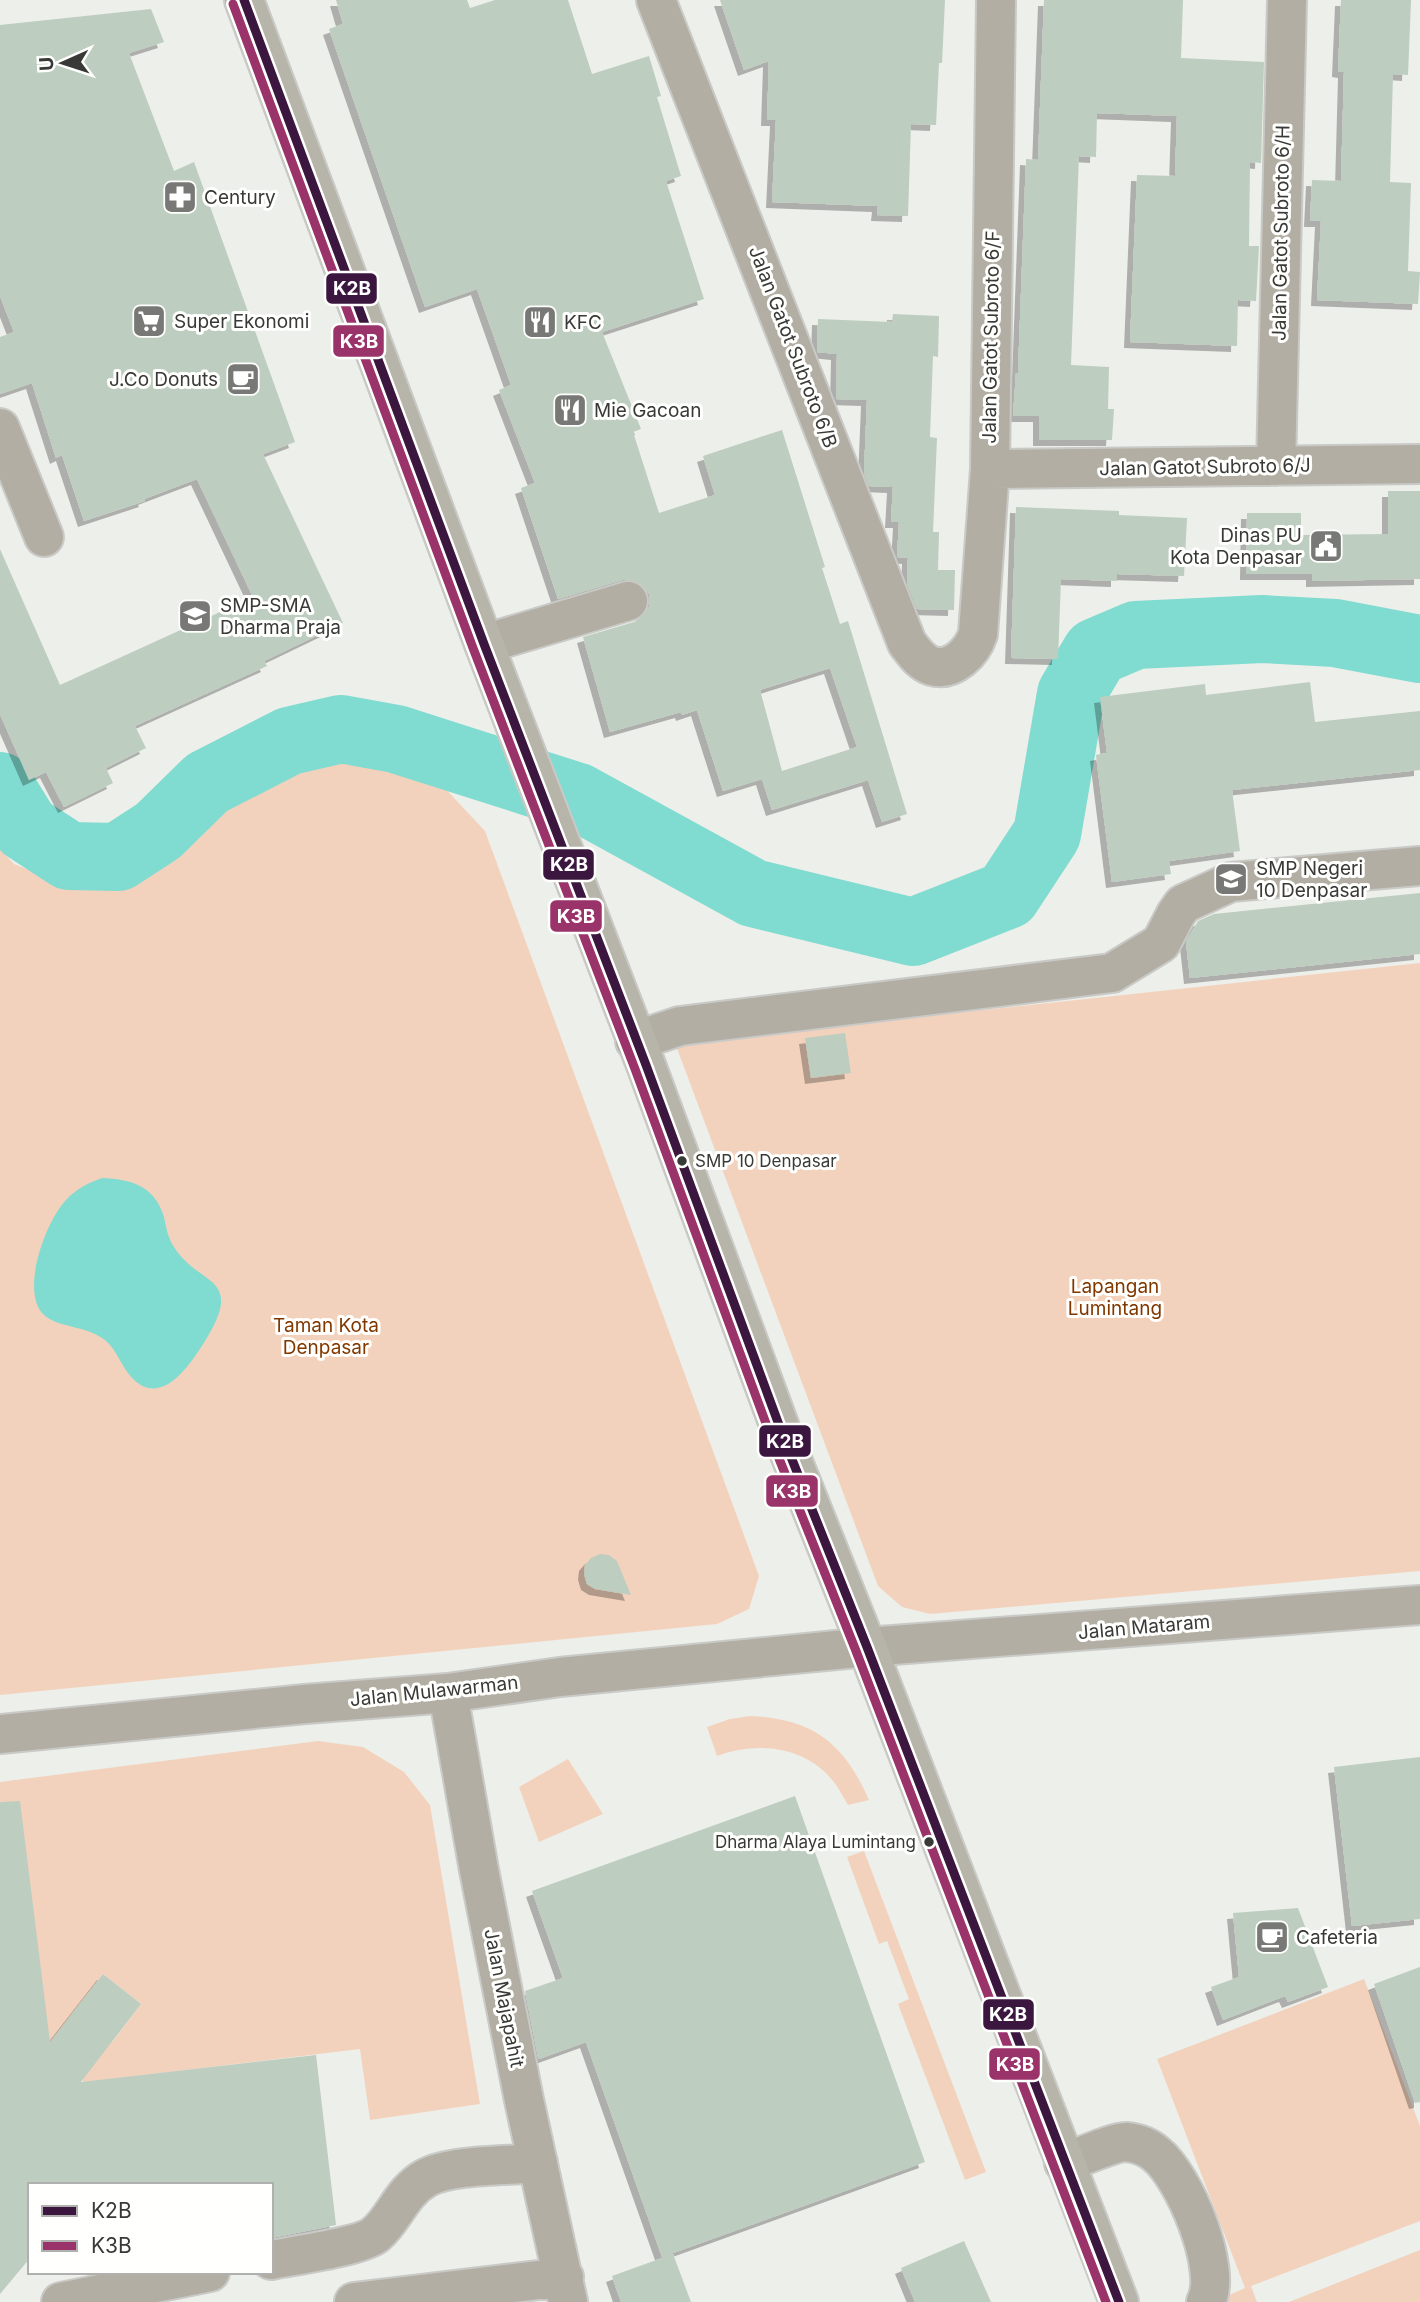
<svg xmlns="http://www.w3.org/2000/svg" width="1420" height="2302" viewBox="0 0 1420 2302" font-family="Inter,sans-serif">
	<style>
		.green { fill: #f3d2bd }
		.water { fill: #80dbd0 }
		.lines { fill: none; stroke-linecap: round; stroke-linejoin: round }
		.river { stroke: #80dbd0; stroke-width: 68 }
		.building { fill: #bdcdbf; fill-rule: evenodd; filter: url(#shadow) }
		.minor-casing { stroke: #c9cac7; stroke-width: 42 }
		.highway-casing { stroke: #c9cac7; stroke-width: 42 }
		.minor { stroke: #b3aea3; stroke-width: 38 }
		.highway { stroke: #b7b4a9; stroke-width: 38 }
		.bus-1-casing { stroke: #fffffe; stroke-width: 14 }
		.bus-2-casing { stroke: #fffffe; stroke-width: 14 }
		.bus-1 { stroke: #3b163f; stroke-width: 9 }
		.bus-2 { stroke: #9a336a; stroke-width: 9 }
		.bus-dot { fill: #393937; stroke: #fffffe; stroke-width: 2.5 }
		.labels { text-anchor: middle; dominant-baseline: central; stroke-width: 6; stroke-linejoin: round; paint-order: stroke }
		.bus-label { font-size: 17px; fill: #393937; stroke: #fffffe; text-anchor: start }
		.poi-label { font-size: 19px; fill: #393937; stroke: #fffffe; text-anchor: start }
		.street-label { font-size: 19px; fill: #393937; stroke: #fffffe }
		.park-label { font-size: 19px; fill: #813800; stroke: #fffffe }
		.line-badge { stroke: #fffffe; stroke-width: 2.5 }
		.badge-label { font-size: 19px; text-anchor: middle; font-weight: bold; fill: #fff }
	</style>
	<defs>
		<filter id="shadow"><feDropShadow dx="-6" dy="6" stdDeviation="0" flood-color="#0004"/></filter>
	</defs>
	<rect width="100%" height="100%" fill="#edefea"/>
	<path class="green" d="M 364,757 L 440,783 L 485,831 L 759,1576 L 749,1609 L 717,1624 L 0,1695 L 0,849 L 14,864 L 55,880 L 95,882 L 153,859 L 194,829 L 214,805 L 282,764 Z
		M 1420,963 L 1420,1571 L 930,1614 L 902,1607 L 878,1586 L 675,1043 Z
		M 750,1716 C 813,1719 844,1743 869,1800 L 848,1805 C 843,1797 839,1788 833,1781 C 805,1746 757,1741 717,1756 L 707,1727 L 730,1719 Z
		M 318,1741 L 363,1747 L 404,1772 L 430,1805 L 480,2104 L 370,2120 L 360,2049 L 110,2079 L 98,2092 L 76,2076 L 113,2041 L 141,2004 L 103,1974 L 73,2012 L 47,2053 L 0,2032 L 0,1782 Z
		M 568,1759 L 603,1814 L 539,1842 L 519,1787 Z
		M 864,1851 L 986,2172 L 965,2180 L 898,2004 L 909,1999 L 887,1941 L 879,1944 L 847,1857 Z
		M 1364,1979 L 1420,2126 L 1420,2221 L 1251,2286 L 1257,2302 L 1213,2302 L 1245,2288 L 1157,2059 Z
		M 1420,2250 L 1420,2302 L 1289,2302 Z"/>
	<path class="water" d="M 102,1178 C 131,1179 155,1186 164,1217 C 166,1227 168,1238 174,1247 C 199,1287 246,1275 205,1341 C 191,1363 163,1408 133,1379 C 122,1368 117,1350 105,1340 C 86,1325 55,1328 42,1313 C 21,1288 46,1221 66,1200 C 76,1189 88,1183 102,1178 Z"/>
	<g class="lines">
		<path class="river" d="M 0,786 L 26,828 L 69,856 L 118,857 L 158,831 L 207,783 L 289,741 L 341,729 L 396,739 L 578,797 L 753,893 L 913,932 L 1007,895 L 1047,834 L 1071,694 L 1096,652 L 1136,635 L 1262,629 L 1335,633 L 1420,649"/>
	</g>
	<path class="building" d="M 336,0 L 467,0 L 470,8 L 495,0 L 568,0 L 592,74 L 649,56 L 661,96 L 657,97 L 681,176 L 666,181 L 704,299 L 602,332 L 641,429 L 633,432 L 659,513 L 715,495 L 703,456 L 782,430 L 825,567 L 822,568 L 840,624 L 848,621 L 907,814 L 882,822 L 868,780 L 772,810 L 762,779 L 723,791 L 697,710 L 682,715 L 681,712 L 610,732 L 583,637 L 634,622 L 643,616 L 649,607 L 649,594 L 642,585 L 632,580 L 622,580 L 558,599 L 521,488 L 535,483 L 499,390 L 511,385 L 477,289 L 425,307 L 329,29 L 343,24 ZM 830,668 L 857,747 L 782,771 L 760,690 Z
		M 720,0 L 945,0 L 942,63 L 939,63 L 936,125 L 911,124 L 908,216 L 877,215 L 878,206 L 772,202 L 776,120 L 767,120 L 769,61 L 744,70 Z
		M 1044,0 L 1183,0 L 1181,58 L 1264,62 L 1261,163 L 1250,162 L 1249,246 L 1259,246 L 1256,301 L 1238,300 L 1237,346 L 1130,342 L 1137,175 L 1175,176 L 1177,116 L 1097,113 L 1096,157 L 1079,156 L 1071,365 L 1109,367 L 1108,409 L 1114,409 L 1112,440 L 1039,440 L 1039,416 L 1013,416 L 1016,373 L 1018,373 L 1026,159 L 1038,160 Z
		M 1341,0 L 1411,0 L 1408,75 L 1393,74 L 1390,182 L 1411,183 L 1408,271 L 1420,272 L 1418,304 L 1317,300 L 1321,221 L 1310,221 L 1312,180 L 1341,181 L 1344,72 L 1338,71 Z
		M 151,9 L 164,42 L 129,53 L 174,171 L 194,162 L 295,442 L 263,454 L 343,623 L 264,661 L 267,666 L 135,726 L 146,748 L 106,768 L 113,783 L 64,807 L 46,772 L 29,780 L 0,714 L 0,549 L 60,685 L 253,597 L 197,479 L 144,499 L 145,501 L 84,521 L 62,455 L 56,458 L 32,383 L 0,394 L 0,337 L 14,332 L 0,296 L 0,25 Z
		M 893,314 L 939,316 L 938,357 L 933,356 L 930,437 L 937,438 L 933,532 L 939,532 L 938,570 L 955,570 L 954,610 L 917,609 L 907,583 L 908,558 L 897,557 L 899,522 L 891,522 L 893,487 L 869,486 L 864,473 L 867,400 L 836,399 L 837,354 L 817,352 L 818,319 L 892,322 Z
		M 1388,491 L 1420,491 L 1420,579 L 1312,581 L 1312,574 L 1246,574 L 1247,513 L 1301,513 L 1301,535 L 1388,534 Z
		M 1016,507 L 1119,511 L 1119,515 L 1187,518 L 1184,576 L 1117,574 L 1117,581 L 1061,579 L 1058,659 L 1011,658 Z
		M 1310,682 L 1315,722 L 1420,711 L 1420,770 L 1232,790 L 1240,851 L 1169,861 L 1171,874 L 1112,882 L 1096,755 L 1107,753 L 1100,697 L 1205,684 L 1206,695 Z
		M 1420,893 L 1420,954 L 1190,978 L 1186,942 L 1198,921 L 1214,914 Z
		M 845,1033 L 851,1073 L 811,1078 L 805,1038 Z
		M 600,1554 L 609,1555 L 617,1561 L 631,1595 L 595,1589 L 587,1584 L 584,1574 L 585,1565 L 591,1558 Z
		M 1420,1757 L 1420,1919 L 1352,1926 L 1334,1767 Z
		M 795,1796 L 925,2162 L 662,2257 L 586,2042 L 539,2059 L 538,2057 L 525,1991 L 563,1978 L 532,1891 Z
		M 20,1801 L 50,2042 L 103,1974 L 141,2004 L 81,2082 L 316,2055 L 336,2225 L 271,2238 L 271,2185 L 30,2185 L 30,2258 L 0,2294 L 0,1802 Z
		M 1298,1908 L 1328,1987 L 1288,2002 L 1285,1996 L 1223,2020 L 1211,1987 L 1239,1977 L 1233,1913 Z
		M 1420,1967 L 1420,2102 L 1415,2103 L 1374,1984 Z
		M 964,2241 L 991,2302 L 915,2302 L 901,2268 Z
		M 673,2254 L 691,2302 L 621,2302 L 612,2276 Z"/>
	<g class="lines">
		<g class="minor-casing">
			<path id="minor" d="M 656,0 L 907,643 C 914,652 920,662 932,666 C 953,672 972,652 978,634 L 990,469 L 996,0
				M 0,428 L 44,537
				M 1276,466 L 1287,0
				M 990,469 L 1420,464
				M 484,644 L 628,601
				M 635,1041 L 680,1026 L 1112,973 L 1161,943 L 1176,914 L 1183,904 L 1231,882 L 1420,866
				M 448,1693 L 479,1870 L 524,2100 L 568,2302
				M 0,1734 L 305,1704 L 448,1693 L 560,1677 L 867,1647 L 1420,1605
				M 1064,2163 C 1078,2158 1114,2142 1126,2142 C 1136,2143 1148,2147 1156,2154 C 1184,2176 1223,2269 1206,2302
				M 271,2260 C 292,2256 363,2246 376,2234 C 395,2218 401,2192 426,2178 C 451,2164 508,2166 538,2163
				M 61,2302 L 210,2272
				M 354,2302 L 564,2277"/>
		</g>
		<g class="highway-casing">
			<path id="highway" d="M 244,0 L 484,644 L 646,1065 L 789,1452 L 867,1647 L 1119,2302"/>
		</g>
		<use href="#minor" class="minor"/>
		<use href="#highway" class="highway"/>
		<g class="bus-1-casing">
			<path id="bus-1" d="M 244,0 L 484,644 L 646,1065 L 789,1452 L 867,1647 L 1119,2302"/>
		</g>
		<g class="bus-2-casing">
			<path id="bus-2" d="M 233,4 L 473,648 L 635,1069 L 778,1456 L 856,1651 L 1106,2302"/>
		</g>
		<use href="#bus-1" class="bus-1"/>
		<use href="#bus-2" class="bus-2"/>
	</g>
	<defs>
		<g id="pharmacy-square" transform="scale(1.75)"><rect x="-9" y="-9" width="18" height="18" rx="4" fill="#787976" stroke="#fffffe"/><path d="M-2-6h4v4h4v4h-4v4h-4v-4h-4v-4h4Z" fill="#fff"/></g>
		<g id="supermarket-square" transform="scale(1.75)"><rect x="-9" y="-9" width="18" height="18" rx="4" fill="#787976" stroke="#fffffe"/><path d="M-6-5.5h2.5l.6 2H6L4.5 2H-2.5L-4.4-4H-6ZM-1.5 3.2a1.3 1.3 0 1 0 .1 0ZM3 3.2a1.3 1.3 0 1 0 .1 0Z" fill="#fff"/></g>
		<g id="restaurant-square" transform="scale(1.75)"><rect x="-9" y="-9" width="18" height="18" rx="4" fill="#787976" stroke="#fffffe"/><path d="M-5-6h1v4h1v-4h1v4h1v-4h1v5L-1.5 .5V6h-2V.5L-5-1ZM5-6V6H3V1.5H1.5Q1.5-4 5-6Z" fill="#fff"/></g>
		<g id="cafe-square" transform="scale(1.75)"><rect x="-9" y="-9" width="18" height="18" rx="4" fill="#787976" stroke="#fffffe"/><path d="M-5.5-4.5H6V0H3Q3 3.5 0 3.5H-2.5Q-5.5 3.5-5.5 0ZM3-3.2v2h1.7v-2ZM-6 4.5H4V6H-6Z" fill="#fff"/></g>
		<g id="civic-square" transform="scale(1.75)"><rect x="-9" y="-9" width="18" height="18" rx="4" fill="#787976" stroke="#fffffe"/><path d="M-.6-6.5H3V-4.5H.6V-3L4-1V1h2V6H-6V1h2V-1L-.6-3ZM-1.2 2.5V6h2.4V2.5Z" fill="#fff"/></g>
		<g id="school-square" transform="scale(1.75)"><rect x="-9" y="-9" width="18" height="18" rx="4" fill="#787976" stroke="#fffffe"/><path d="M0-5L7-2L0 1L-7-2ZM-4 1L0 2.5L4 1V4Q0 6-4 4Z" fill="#fff"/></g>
	</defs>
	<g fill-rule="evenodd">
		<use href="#pharmacy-square" x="180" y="197"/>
		<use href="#supermarket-square" x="149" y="321"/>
		<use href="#restaurant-square" x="540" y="322"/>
		<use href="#cafe-square" x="243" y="379"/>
		<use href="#restaurant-square" x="570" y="410"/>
		<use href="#civic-square" x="1326" y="546"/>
		<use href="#school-square" x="195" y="616"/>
		<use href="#school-square" x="1231" y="879"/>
		<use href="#cafe-square" x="1272" y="1937"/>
	</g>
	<g class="bus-dot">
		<circle cx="682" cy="1161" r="6"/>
		<circle cx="929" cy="1842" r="6"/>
	</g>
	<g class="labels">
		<g class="bus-label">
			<text x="695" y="1161">SMP 10 Denpasar</text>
			<text x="916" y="1842" text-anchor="end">Dharma Alaya Lumintang</text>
		</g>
		<g class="poi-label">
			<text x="204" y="197">Century</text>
			<text x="174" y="321">Super Ekonomi</text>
			<text x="564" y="322">KFC</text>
			<text x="218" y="379" text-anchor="end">J.Co Donuts</text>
			<text x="594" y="410">Mie Gacoan</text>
			<text x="1302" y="535" text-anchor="end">Dinas PU<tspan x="1302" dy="22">Kota Denpasar</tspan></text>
			<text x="220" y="605">SMP-SMA<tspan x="220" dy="22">Dharma Praja</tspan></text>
			<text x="1256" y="868">SMP Negeri<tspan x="1256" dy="22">10 Denpasar</tspan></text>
			<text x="1296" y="1937">Cafeteria</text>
		</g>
		<g class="street-label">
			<text transform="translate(1281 233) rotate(-89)">Jalan Gatot Subroto 6/H</text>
			<text transform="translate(991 337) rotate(-89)">Jalan Gatot Subroto 6/F</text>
			<text transform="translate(793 347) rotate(69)">Jalan Gatot Subroto 6/B</text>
			<text transform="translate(1205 467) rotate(-1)">Jalan Gatot Subroto 6/J</text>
			<text transform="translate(1144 1627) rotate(-5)">Jalan Mataram</text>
			<text transform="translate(434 1691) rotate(-6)">Jalan Mulawarman</text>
			<text transform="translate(504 1998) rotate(79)">Jalan Majapahit</text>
		</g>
		<g class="park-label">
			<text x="1115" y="1286">Lapangan<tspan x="1115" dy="22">Lumintang</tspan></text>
			<text x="326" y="1325">Taman Kota<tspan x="326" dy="22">Denpasar</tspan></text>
		</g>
	</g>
	<g class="line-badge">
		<rect x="325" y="272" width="53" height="33" rx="7" fill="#3b163f"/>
		<rect x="332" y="324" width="53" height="34" rx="7" fill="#9a336a"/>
		<rect x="542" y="848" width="53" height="33" rx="7" fill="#3b163f"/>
		<rect x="549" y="899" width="54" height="34" rx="7" fill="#9a336a"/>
		<rect x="758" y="1424" width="54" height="34" rx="7" fill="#3b163f"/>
		<rect x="765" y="1474" width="54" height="34" rx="7" fill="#9a336a"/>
		<rect x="982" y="1998" width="53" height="33" rx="7" fill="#3b163f"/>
		<rect x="988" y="2047" width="53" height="34" rx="7" fill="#9a336a"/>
	</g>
	<g class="badge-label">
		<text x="352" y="295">K2B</text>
		<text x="359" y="348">K3B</text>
		<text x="569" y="871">K2B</text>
		<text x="576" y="923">K3B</text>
		<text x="785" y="1448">K2B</text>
		<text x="792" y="1498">K3B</text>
		<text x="1008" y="2021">K2B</text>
		<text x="1015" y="2071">K3B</text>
	</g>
	<rect x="28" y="2183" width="245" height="91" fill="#fffffe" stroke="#b0b0ae" stroke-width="2"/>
	<rect x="42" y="2206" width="35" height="10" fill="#3b163f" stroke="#b0b0ae" stroke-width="2"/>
	<text x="91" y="2218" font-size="21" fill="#393937">K2B</text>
	<rect x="42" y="2241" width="35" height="10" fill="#9a336a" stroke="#b0b0ae" stroke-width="2"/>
	<text x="91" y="2253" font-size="21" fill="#393937">K3B</text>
	<g transform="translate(63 63) rotate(267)" stroke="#fffffe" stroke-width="5" paint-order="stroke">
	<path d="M0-5L12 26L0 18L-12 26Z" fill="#393937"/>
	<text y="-10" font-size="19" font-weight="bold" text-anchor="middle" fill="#393937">U</text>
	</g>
</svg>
